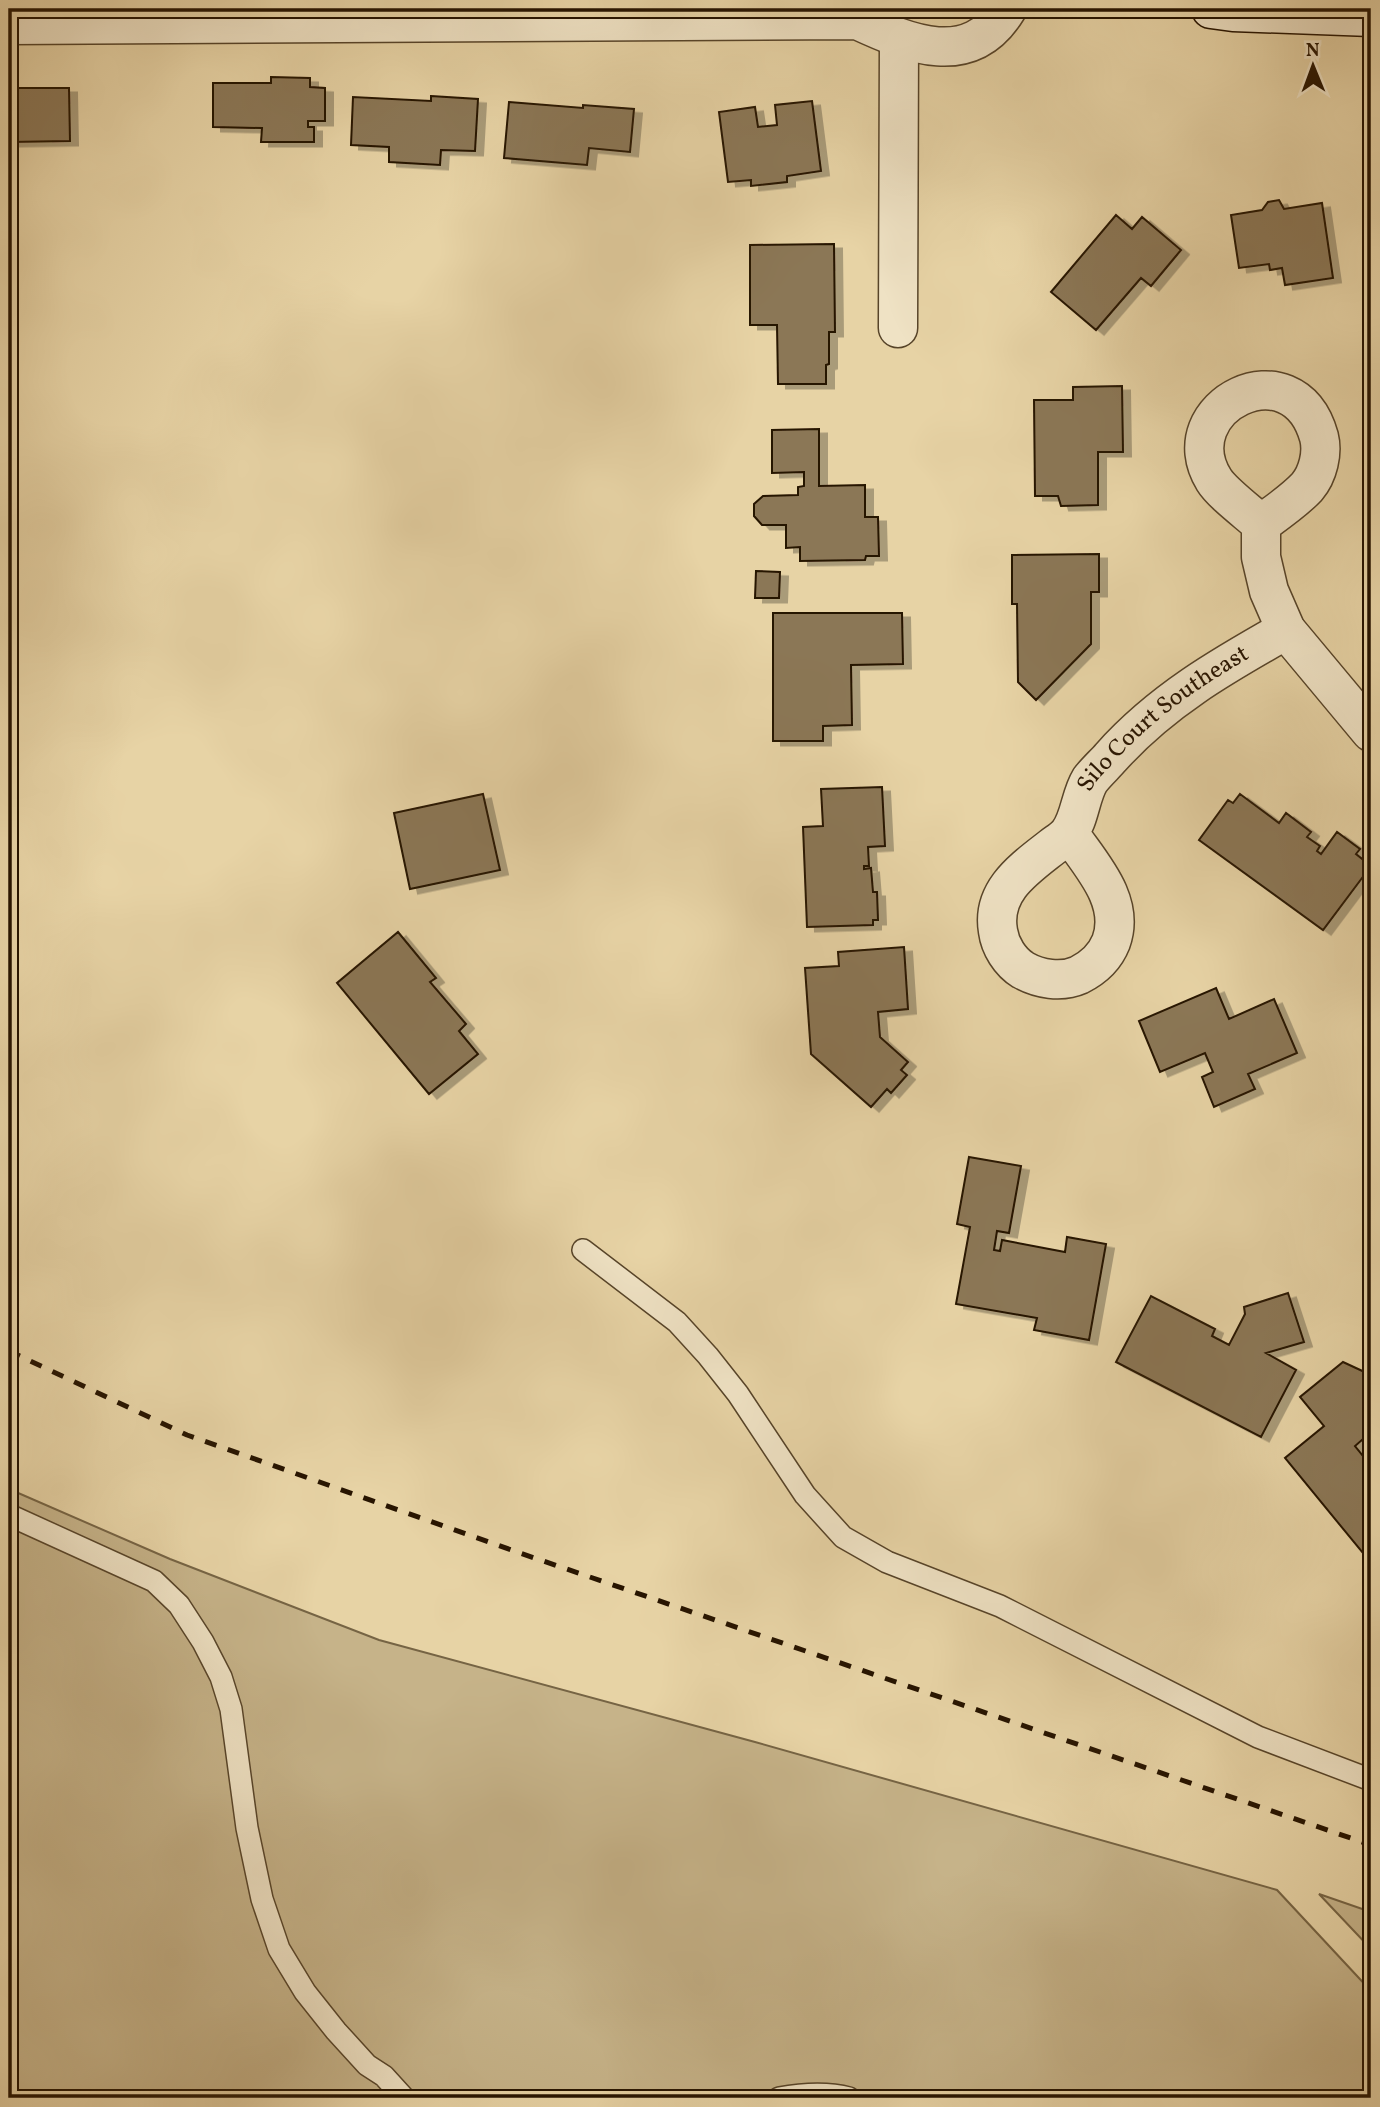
<svg xmlns="http://www.w3.org/2000/svg" width="1380" height="2107" viewBox="0 0 1380 2107" font-family="Vollkorn,serif">
	<style>
		.green { fill: #c6b389; stroke: #766444; stroke-width: 2 }
		.building { fill: #8b7756; stroke: #271400; stroke-width: 2; filter: url(#shadow) }
		.lines { fill: none; stroke-linecap: round; stroke-linejoin: round }
		.lane-casing { stroke: #574429; stroke-width: 24 }
		.street-casing { stroke: #574429; stroke-width: 41 }
		.secondary-casing { stroke: #271400; stroke-width: 41 }
		.lane { stroke: #efe2c4; stroke-width: 21 }
		.street { stroke: #efe2c4; stroke-width: 38 }
		.secondary { stroke: #efe2c4; stroke-width: 38 }
		.rail { stroke: #271400; stroke-width: 5; stroke-dasharray: 12 12; stroke-linecap: butt }
		.labels { text-anchor: middle; dominant-baseline: central; stroke-width: 6; stroke-linejoin: round; paint-order: stroke }
		.street-label { font-size: 24px; fill: #271400; stroke: #efe2c4 }
	</style>
	<defs>
		<filter id="shadow"><feDropShadow dx="8" dy="4.5" stdDeviation="0" flood-color="#0004"/></filter>
	</defs>
	<rect width="100%" height="100%" fill="#e7d3a5"/>
	<filter id="stains"><feTurbulence type="fractalNoise" baseFrequency=".00286" numOctaves="4"/><feColorMatrix values="0 0 0 0 .2 0 0 0 0 .09 0 0 0 0 .02 0 0 0 .5 -.17"/></filter>
	<radialGradient id="worn" r=".72"><stop offset=".6" stop-color="#630" stop-opacity="0"/><stop offset="1" stop-color="#630" stop-opacity=".3"/></radialGradient>
	<path class="green" d="M 9,1489 L 170,1559 L 379,1640 L 755,1742 L 1277,1890 L 1371,1991 L 1371,2098 L 9,2098 Z
		M 1319,1894 L 1371,1912 L 1371,1949 Z"/>
	<path class="building" d="M 271,77 L 310,78 L 310,87 L 325,88 L 325,121 L 308,121 L 308,127 L 314,127 L 314,142 L 261,142 L 262,128 L 213,127 L 213,83 L 271,83 Z
		M 9,84 L 12,84 L 12,88 L 69,88 L 70,141 L 9,142 Z
		M 431,96 L 478,99 L 475,151 L 441,150 L 440,165 L 389,162 L 389,147 L 351,145 L 353,97 L 431,101 Z
		M 812,101 L 821,171 L 787,176 L 787,182 L 751,186 L 751,180 L 728,182 L 719,112 L 755,107 L 758,127 L 777,125 L 775,105 Z
		M 509,102 L 583,108 L 583,105 L 634,109 L 630,152 L 589,148 L 587,165 L 504,158 Z
		M 1279,200 L 1284,209 L 1322,203 L 1333,278 L 1285,285 L 1282,268 L 1270,270 L 1269,264 L 1239,268 L 1231,215 L 1262,210 L 1268,202 Z
		M 1116,215 L 1132,229 L 1142,217 L 1181,250 L 1151,286 L 1141,278 L 1096,330 L 1051,292 Z
		M 834,244 L 835,332 L 829,332 L 829,364 L 826,365 L 826,384 L 778,384 L 777,325 L 750,325 L 750,245 Z
		M 1122,386 L 1123,452 L 1098,452 L 1098,505 L 1061,506 L 1058,496 L 1035,496 L 1034,400 L 1073,400 L 1073,387 Z
		M 819,429 L 819,486 L 865,485 L 865,517 L 878,517 L 879,556 L 866,556 L 865,560 L 800,561 L 800,547 L 786,548 L 786,525 L 762,525 L 754,516 L 754,504 L 763,496 L 798,495 L 798,487 L 804,486 L 804,472 L 772,473 L 772,430 Z
		M 1099,554 L 1099,592 L 1091,592 L 1091,644 L 1036,700 L 1018,682 L 1017,604 L 1012,604 L 1012,555 Z
		M 756,571 L 780,572 L 779,598 L 755,598 Z
		M 773,613 L 902,613 L 903,664 L 851,665 L 852,725 L 823,726 L 823,741 L 773,741 Z
		M 882,787 L 885,846 L 868,847 L 869,866 L 864,866 L 864,869 L 871,868 L 873,892 L 877,892 L 878,920 L 873,920 L 873,925 L 807,927 L 803,827 L 823,826 L 821,789 Z
		M 483,794 L 500,870 L 410,889 L 394,813 Z
		M 1240,794 L 1279,823 L 1286,813 L 1311,832 L 1307,837 L 1320,846 L 1317,851 L 1321,854 L 1337,832 L 1360,849 L 1356,854 L 1371,866 L 1323,930 L 1199,840 L 1228,800 L 1233,803 Z
		M 398,932 L 436,978 L 430,982 L 466,1024 L 459,1031 L 478,1054 L 429,1094 L 337,983 Z
		M 904,947 L 908,1009 L 878,1012 L 880,1037 L 908,1062 L 901,1070 L 907,1075 L 891,1093 L 887,1089 L 871,1107 L 811,1054 L 805,968 L 839,966 L 838,952 Z
		M 1216,988 L 1229,1019 L 1274,999 L 1297,1053 L 1248,1074 L 1255,1089 L 1214,1107 L 1202,1077 L 1213,1072 L 1205,1053 L 1160,1072 L 1139,1021 Z
		M 1367,1083 L 1371,1084 L 1371,1184 L 1365,1184 Z
		M 969,1157 L 1021,1166 L 1009,1233 L 997,1231 L 994,1250 L 1000,1251 L 1002,1240 L 1065,1252 L 1067,1237 L 1106,1244 L 1089,1340 L 1034,1330 L 1037,1318 L 956,1304 L 970,1227 L 957,1224 Z
		M 1288,1293 L 1304,1342 L 1266,1353 L 1296,1370 L 1261,1437 L 1116,1362 L 1151,1296 L 1215,1329 L 1212,1336 L 1229,1345 L 1245,1314 L 1244,1307 Z
		M 1343,1362 L 1371,1375 L 1371,1432 L 1355,1446 L 1371,1466 L 1371,1555 L 1367,1558 L 1285,1458 L 1324,1426 L 1300,1397 Z"/>
	<g class="lines">
		<g class="lane-casing">
			<path id="lane" d="M 583,1250 L 677,1322 L 708,1356 L 738,1394 L 805,1495 L 843,1537 L 887,1562 L 1000,1606 L 1258,1737 L 1371,1780
				M 9,1515 L 154,1581 L 179,1605 L 203,1642 L 221,1677 L 231,1709 L 247,1828 L 262,1899 L 279,1949 L 305,1992 L 336,2031 L 367,2065 L 384,2076 L 404,2098
				M 779,2098 C 802,2094 826,2092 849,2098"/>
		</g>
		<g class="street-casing">
			<g id="street">
				<path d="M 9,25 L 857,20 C 909,44 970,70 1007,9"/>
				<path d="M 898,328 L 899,40"/>
				<path d="M 1261,524 C 1276,513 1294,501 1307,487 C 1318,474 1323,453 1319,437 C 1293,344 1169,407 1214,480 C 1222,493 1249,513 1261,524 L 1261,557 L 1269,591 L 1286,630 L 1371,732"/>
				<path id="s1" d="M 1069,833 C 1091,865 1126,901 1111,942 C 1105,957 1093,968 1079,975 C 1061,983 1039,979 1023,970 C 1010,962 1000,946 998,931 C 991,891 1024,869 1052,847 C 1057,843 1064,839 1068,834 C 1080,820 1080,796 1090,780 C 1096,772 1105,764 1111,757 C 1161,701 1222,666 1286,630"/>
			</g>
		</g>
		<g class="secondary-casing">
			<path id="secondary" d="M 1211,9 L 1233,12 L 1371,17"/>
		</g>
		<use href="#lane" class="lane"/>
		<use href="#street" class="street"/>
		<use href="#secondary" class="secondary"/>
		<path class="rail" d="M 9,1351 L 187,1435 L 517,1552 L 1371,1845"/>
	</g>
	<g class="labels">
		<g class="street-label">
			<text stroke="none"><textPath href="#s1" startOffset="556">Silo Court Southeast</textPath></text>
		</g>
	</g>
	<rect width="1380" height="2107" fill="none" stroke="#e7d3a5" stroke-width="35"/>
	<rect x="10" y="10" width="1359" height="2086" fill="none" stroke="#271400" stroke-width="3.5"/>
	<rect x="18" y="18" width="1345" height="2072" fill="none" stroke="#271400" stroke-width="2"/>
	<g transform="translate(1313 66) rotate(359)" stroke="#efe2c4" stroke-width="5" paint-order="stroke">
	<path d="M0-5L12 26L0 18L-12 26Z" fill="#271400"/>
	<text y="-10" font-size="19" font-weight="bold" text-anchor="middle" fill="#271400">N</text>
	</g>
	<rect width="100%" height="100%" filter="url(#stains)"/>
	<rect width="100%" height="100%" fill="url(#worn)"/>
</svg>
